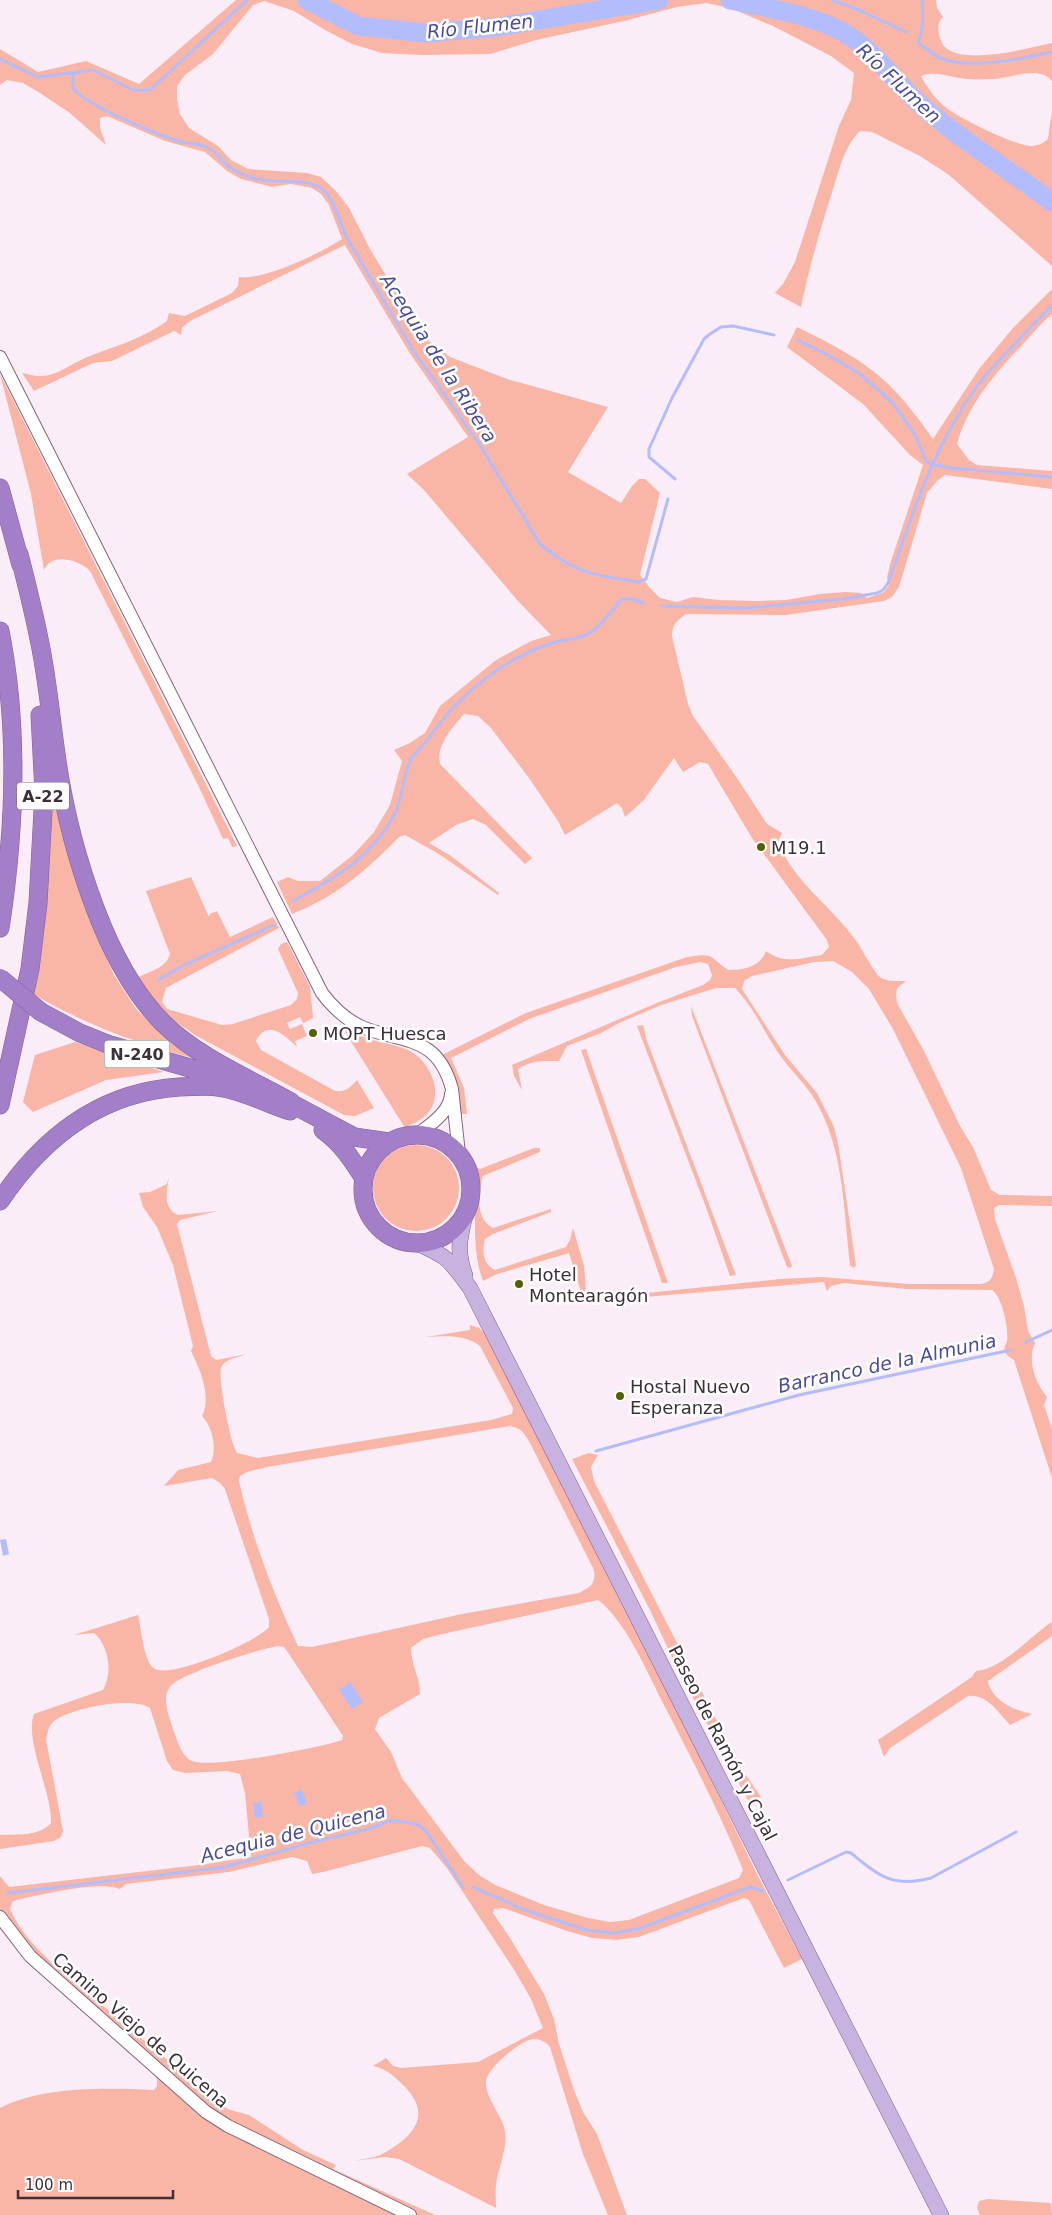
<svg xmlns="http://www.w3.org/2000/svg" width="1052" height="2215" viewBox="0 0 1052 2215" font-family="'DejaVu Sans',sans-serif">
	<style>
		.green { fill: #f9b5a6; fill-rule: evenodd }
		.water { fill: #b3bdfe }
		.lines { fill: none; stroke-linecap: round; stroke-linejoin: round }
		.stream { stroke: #b3bdfe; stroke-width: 3 }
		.river { stroke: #b3bdfe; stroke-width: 19 }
		.minor-casing { stroke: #83657c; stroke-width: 14 }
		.major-casing { stroke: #7f6397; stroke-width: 16 }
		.highway-casing { stroke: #7f6397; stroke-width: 19 }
		.minor { stroke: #fff; stroke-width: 12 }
		.major { stroke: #c8b2df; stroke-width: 15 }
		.highway { stroke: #a37ec9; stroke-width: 18 }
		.highway-bridge-casing { stroke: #7f6397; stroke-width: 19; stroke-linecap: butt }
		.highway-bridge { stroke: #a37ec9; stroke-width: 18 }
		.poi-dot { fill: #536102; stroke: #fff; stroke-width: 2 }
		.labels { text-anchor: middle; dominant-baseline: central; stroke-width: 5; stroke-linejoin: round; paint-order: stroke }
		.shield { fill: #fff; stroke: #776e74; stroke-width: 1 }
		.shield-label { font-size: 16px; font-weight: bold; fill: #3d3039 }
		.poi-label { font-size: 18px; fill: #3d3039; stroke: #fff; text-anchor: start }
		.street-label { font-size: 18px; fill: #3d3039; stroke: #fff }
		.water-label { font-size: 19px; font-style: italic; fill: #494d9a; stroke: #fff }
	</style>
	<rect width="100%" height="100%" fill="#fbedf7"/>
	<path class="green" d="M 236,0 L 936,0 L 937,8 L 943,17 C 937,22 938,28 939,35 C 941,40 942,45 946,48 C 966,65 1029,48 1052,43 L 1052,81 C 1039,65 1012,78 994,79 C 985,79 975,80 967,79 C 951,78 937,70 921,76 C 927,88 937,101 948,109 C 961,119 1014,145 1030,146 C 1037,146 1042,144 1048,139 L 1052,111 L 1052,266 L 949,175 L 920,156 L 872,132 L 860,131 C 843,147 838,175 831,196 C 819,233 809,269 801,307 L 775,293 L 783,284 L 795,262 L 839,126 L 851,100 L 854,73 L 831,56 L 773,26 L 730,8 L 706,3 L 677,7 L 624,21 L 536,40 L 490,54 L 423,55 L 382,53 L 352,44 L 325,30 L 294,11 L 264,1 L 253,5 L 213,54 L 185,75 L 177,86 L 177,99 L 180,114 L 189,128 L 218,146 L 231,160 L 248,169 L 307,173 L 321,177 L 336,191 L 349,208 L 370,249 L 413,320 L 430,342 L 450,357 L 476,367 L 507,379 L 608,407 L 568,472 L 621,503 L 632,486 L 639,479 L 645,479 L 660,493 L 640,575 L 650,588 L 660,598 L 677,602 L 693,597 L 718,600 L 757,601 L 786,600 L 820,594 L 845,592 L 861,593 L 867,598 L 884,592 L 889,585 L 887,578 L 890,564 L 923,465 L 910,455 L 863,404 L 787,347 L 797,327 C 828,342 860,358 886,382 C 904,399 919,419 933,439 L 979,369 L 1013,328 L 1052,289 L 1052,314 C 1042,322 1034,332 1025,342 C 997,371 968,404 957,444 L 969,460 L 977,465 L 1052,471 L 1052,489 L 945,475 L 938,480 L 927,493 L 899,587 L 892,597 L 884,601 L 786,615 L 686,614 C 677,620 672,625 672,636 L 688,704 L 693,716 L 737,778 L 767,824 L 782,833 L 778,842 C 794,883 832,906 857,942 C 861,948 876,975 880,977 C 887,982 897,981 906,981 L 897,988 L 896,996 L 898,1005 L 923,1049 L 960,1126 L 973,1147 L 991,1190 L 1000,1195 L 1052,1196 L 1052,1206 L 999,1205 L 994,1208 L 995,1219 L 1016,1278 L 1024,1306 L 1028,1331 L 1035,1343 C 1027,1360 1035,1383 1047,1397 L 1044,1405 L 1052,1429 L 1052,1478 L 1014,1360 C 1011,1358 1007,1356 1005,1352 C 1003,1348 1006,1345 1007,1341 C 1009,1329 1002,1296 992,1290 L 907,1289 L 844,1283 L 831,1286 L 827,1291 L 824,1282 L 584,1302 L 569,1253 L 497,1274 L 483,1281 C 469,1243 479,1204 472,1165 L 480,1169 L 534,1148 L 540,1148 L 540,1152 L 483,1176 C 478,1193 475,1219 493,1228 L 551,1209 L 551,1212 L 493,1234 L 485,1239 C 482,1252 483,1264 495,1270 L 566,1247 L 570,1240 L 573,1228 L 584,1266 L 586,1291 L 590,1299 L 780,1279 L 822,1277 L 908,1284 L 981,1284 C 991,1282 992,1279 994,1269 L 961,1168 L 893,1029 L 869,989 L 852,972 L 833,961 L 814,962 L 752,976 L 744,981 L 742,989 L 785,1055 L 817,1093 L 834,1127 L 839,1149 L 856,1265 L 854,1268 L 850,1265 C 844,1214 844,1156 820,1109 C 810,1087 790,1071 777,1051 C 764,1031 752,1005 735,988 L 716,988 L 661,1005 L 619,1023 L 601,1033 L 567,1046 L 559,1061 C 544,1061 531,1060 518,1069 L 522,1090 L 514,1076 L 512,1065 L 657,1003 L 703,985 L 710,980 L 712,975 L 708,964 L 700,962 L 676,967 L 529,1019 L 451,1058 L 464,1088 L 467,1114 L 461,1114 L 454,1074 L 442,1055 L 526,1013 L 687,957 C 715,953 708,956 728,970 C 744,970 760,967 766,951 C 785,965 800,958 822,955 L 829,947 L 827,940 L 752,838 L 708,764 L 700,762 L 683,772 L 674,758 L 643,801 L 625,817 L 622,808 L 617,803 L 565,835 L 558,821 L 529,778 L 491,728 L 478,716 L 464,714 C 452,728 436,745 440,764 L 532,858 L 525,864 L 486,825 L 473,819 L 456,825 L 429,843 L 451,856 L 499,893 L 498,895 L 439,854 L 405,835 L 399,837 C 366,871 337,896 292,914 L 277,882 L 288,877 L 298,881 L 320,881 L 353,855 L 374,832 L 390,805 L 402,761 L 394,750 L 410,743 L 425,733 L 440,706 L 496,660 L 531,641 L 551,635 L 518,601 L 424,490 L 407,474 L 468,437 L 409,352 L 345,245 L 190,321 L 182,328 L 181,335 L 174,331 L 112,361 L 93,363 L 34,391 L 22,373 C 28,374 36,377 42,376 C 56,376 71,364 85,358 C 112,347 143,339 167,321 L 169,313 L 185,316 L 232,293 L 238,286 L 239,277 C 263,281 321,253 342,239 L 329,205 L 321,194 L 312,188 L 291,184 L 272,187 L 241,179 L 227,171 L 205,152 L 165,141 L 107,116 L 100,118 L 100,128 L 106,145 L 70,113 L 40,93 L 23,83 L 7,80 L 0,85 L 0,49 L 38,72 L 86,61 L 139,84 Z
		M 0,374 L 237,846 L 232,847 L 228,838 L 223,839 L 199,787 L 90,571 C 79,560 52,552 44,570 L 31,494 Z
		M 50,756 L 66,843 L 91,921 L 114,975 L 136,1009 L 171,1043 L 197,1059 C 138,1044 86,1025 33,994 Z
		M 191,877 L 209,917 L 210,914 L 217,911 L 230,937 L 273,917 L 279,928 L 166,988 L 162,1002 L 167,1009 L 222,1025 L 233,1024 L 291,1005 L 297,999 L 298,993 L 278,949 L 281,944 L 287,942 L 310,987 L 313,1018 L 303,1023 L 300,1017 L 287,1023 L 290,1029 L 302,1024 L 307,1036 L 295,1041 L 297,1047 C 285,1036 268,1018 256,1041 L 261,1050 L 335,1091 C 346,1092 350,1088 357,1080 L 374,1108 L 355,1116 L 344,1115 L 195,1035 L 166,1015 L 151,999 L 137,978 C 149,971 166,969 170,954 L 146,891 Z
		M 691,1006 L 792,1266 L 790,1268 L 787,1267 L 692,1016 Z
		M 643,1025 L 647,1041 L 736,1275 L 730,1276 L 707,1210 L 637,1026 Z
		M 344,1030 C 354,1033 365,1038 376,1041 C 390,1045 405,1046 416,1055 C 434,1069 444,1099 425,1116 C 420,1121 411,1124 405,1128 Z
		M 75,1042 L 164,1072 L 106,1080 L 33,1112 L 23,1102 L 35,1055 Z
		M 586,1049 L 668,1283 L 662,1283 L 581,1050 Z
		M373 1188a43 43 0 1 1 86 0a43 43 0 1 1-86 0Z
		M 169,1177 C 167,1191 162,1208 178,1215 L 218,1211 L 180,1220 L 177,1224 L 211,1356 L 216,1360 L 247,1354 C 239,1357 224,1359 221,1368 C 218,1379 230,1443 237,1453 L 258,1458 L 491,1420 L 512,1414 L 513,1408 L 480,1346 C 466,1334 444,1336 426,1337 L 470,1330 L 470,1325 L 479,1328 L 486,1334 L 663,1682 L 758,1876 L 802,1959 L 784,1968 L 749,1900 L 744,1898 L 639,1937 L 616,1940 L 592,1938 L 567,1931 L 503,1908 L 494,1909 L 493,1913 L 510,1938 L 544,1994 L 554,2019 L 559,2044 L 574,2090 L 583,2112 L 597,2134 L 627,2215 L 608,2215 L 583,2154 L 550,2047 C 546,2042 541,2039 533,2039 C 521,2040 487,2068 486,2081 C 485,2099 502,2114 505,2131 C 508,2148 498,2168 496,2185 C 495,2192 496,2200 496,2208 L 399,2159 L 385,2157 L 353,2161 C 363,2159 377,2158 386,2152 C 415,2135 432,2114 404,2086 C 395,2077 387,2069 373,2066 L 386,2058 L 393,2066 L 401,2068 L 478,2062 L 543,2028 L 531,1999 L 515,1971 L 447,1868 L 430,1848 L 422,1846 L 323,1872 L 312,1874 L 307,1861 L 292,1857 L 229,1872 L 126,1884 L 120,1889 C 99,1880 40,1895 16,1900 L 13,1901 L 10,1909 C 27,1947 68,1977 100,2003 C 126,2026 153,2048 180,2070 L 195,2087 L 211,2099 L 230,2110 L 249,2115 L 303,2150 L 336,2165 L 333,2169 L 435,2215 L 0,2215 L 0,2108 C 44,2086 105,2088 154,2090 L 157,2086 L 157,2079 L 152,2069 L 0,1927 L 0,1876 L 9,1887 L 199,1865 L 251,1857 L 245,1793 L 240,1774 L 227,1771 L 185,1773 L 173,1770 L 167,1761 L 150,1708 C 131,1696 72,1708 54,1721 C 48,1726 48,1732 46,1739 L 63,1831 L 61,1837 L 54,1841 L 0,1849 L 0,1835 C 18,1834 38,1837 51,1823 C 52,1791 24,1741 34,1714 L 103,1690 C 113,1673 109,1646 94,1633 L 74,1635 L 138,1615 C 141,1627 144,1664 155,1669 C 172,1678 257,1642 269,1627 L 269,1619 L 225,1489 L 220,1483 L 212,1478 L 164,1486 L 178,1470 L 211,1462 C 217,1448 213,1428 202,1416 C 212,1397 200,1369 191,1351 L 193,1346 L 173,1265 L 157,1227 L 143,1207 L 139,1193 L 150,1192 L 167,1184 ZM 510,1426 C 522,1428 525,1434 531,1445 L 594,1570 C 596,1584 591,1587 579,1593 L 462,1614 L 312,1647 L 298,1646 C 273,1593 252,1538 239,1481 L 240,1476 L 247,1472 L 267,1467 ZM 598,1600 C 626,1621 648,1674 664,1705 C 692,1759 720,1813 743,1870 L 739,1878 L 629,1920 L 610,1922 L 588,1918 L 544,1905 L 495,1885 L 479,1875 L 464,1861 L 402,1778 L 391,1752 L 375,1729 L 379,1718 L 420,1694 C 420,1676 411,1665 411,1648 L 423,1639 L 438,1635 ZM 278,1646 L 284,1647 L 287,1651 L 343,1736 L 342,1740 C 320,1748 210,1769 192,1761 C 181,1756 177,1739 173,1729 C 169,1716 162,1700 169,1688 C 176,1674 260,1649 278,1646 Z
		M 589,1453 L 598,1455 L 591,1467 L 594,1481 L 741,1768 L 761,1797 L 750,1804 L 679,1672 L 650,1610 L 572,1459 Z
		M 1052,1622 L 1052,1636 L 988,1681 C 991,1700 1015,1711 1032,1714 L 1010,1725 C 998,1712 987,1694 968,1696 L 890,1748 L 884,1757 L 878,1740 L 972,1677 L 976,1671 C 1003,1669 1030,1636 1052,1622 Z
		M 988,2199 L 1051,2203 L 1052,2215 L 980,2215 L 977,2208 L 979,2201 Z"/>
	<path class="water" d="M 6,1539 L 9,1554 L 3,1556 L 0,1540 Z
		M 350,1682 L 363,1702 L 352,1709 L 339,1690 Z
		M 302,1790 L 307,1804 L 299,1806 L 294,1793 Z
		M 261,1802 L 263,1817 L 255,1818 L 253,1803 Z"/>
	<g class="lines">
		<path class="stream" d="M 832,0 L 859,10 L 906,32
			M 922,0 C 923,15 924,28 918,42 C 925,48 932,54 940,58 C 971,70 1020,59 1052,52
			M 0,59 L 38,77 L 93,70 L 133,90 L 150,90 L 247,0
			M 77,71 L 73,77 L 73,88 C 85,105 159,135 181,142 C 189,144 199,143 207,147 C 215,151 220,159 227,165 C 233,171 242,174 250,177 C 274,186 305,175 323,190 C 337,203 339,224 348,240 L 413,350 L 478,442 L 540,544 C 575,574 596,575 639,582 L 646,579 L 668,499
			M 798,340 L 830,356 L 860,374 L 891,401 L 914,433 L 926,461 L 931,464 L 952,468 L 1052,477
			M 675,479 L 649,457 L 649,449 L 672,398 L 704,339 L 710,334 L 721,327 L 733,326 L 774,335
			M 662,606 L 747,608 L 843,599 L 877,593 L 883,590 L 888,583 C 914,511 932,449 977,386 C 999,357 1027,332 1052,305
			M 293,901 C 333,879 370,859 393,817 C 403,800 402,777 411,759 C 415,752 423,746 428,739 C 439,724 449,711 462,699 C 487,674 519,654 552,643 C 565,638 578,641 591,632 C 604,623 611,610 622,599 L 633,599 L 643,603
			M 158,980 L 184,965 L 274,925
			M 1026,1342 L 1052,1330
			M 596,1451 L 799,1395 L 1011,1350
			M 788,1880 L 846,1852 L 851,1853 C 879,1876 893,1888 931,1878 L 1016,1832
			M 473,1887 L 528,1911 L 587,1930 L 614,1933 L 638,1929 L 750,1887 L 763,1891
			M 8,1893 L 225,1867 L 309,1843 L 368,1829 L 392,1820 L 417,1824 L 426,1831 L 463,1887"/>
		<path class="river" d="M 307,0 L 358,26 L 426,33 L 497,27 L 659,0
			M 730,0 C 767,8 809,14 843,32 C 876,51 895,83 923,107 C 964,142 1009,170 1052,202"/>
		<g class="minor-casing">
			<path id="minor" d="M 0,357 L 322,993 C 334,1009 348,1022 367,1029 C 407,1043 438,1037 452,1089 L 459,1154
				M 418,1134 C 431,1124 450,1112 451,1094
				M 0,1917 L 30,1956 L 206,2112 L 228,2126 L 410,2215"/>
		</g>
		<g class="major-casing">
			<path id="major" d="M 416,1243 C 448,1256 450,1261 470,1288 L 941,2215
				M 465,1275 C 456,1250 460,1237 466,1212"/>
		</g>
		<g class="highway-casing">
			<path id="highway" d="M 0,488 L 21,565
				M 19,554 C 28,589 37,624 43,660 C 50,700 53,740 60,780 C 69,831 83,880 103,928 C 118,963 136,996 163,1023 C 199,1058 248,1078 291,1102
				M 0,631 C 19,727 15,831 0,928
				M 41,1012 L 80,1033 L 110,1045 L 242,1083
				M 281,1098 L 354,1137 L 389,1142
				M 0,1105 L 30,969 L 38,903 L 44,792 L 40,715
				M 323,1130 C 341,1143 351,1158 363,1177
				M363 1189a54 54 0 1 1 108 0a54 54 0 1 1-108 0Z
				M 0,1201 C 43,1137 101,1092 179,1087 C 197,1086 215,1085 232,1090 C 252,1095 271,1105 290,1111"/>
		</g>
		<use href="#minor" class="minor"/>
		<use href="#major" class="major"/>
		<use href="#highway" class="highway"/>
		<g class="highway-bridge-casing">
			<path id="highway-bridge" d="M 0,978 L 41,1012"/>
		</g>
		<use href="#highway-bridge" class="highway-bridge"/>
	</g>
	<g class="poi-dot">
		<circle cx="761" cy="847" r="5"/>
		<circle cx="313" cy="1033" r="5"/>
		<circle cx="519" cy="1284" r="5"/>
		<circle cx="620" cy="1396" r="5"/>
	</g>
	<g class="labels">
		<g class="shield">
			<rect x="17" y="782.5" width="52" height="27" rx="4"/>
			<rect x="104.5" y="1040.5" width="65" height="27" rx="4"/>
		</g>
		<g class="shield-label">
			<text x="43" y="796">A-22</text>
			<text x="137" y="1054">N-240</text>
		</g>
		<g class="poi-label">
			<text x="771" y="847">M19.1</text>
			<text x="323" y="1033">MOPT Huesca</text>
			<text x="529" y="1274">Hotel<tspan x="529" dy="21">Montearagón</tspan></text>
			<text x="630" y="1386">Hostal Nuevo<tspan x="630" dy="21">Esperanza</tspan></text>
		</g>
		<g class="street-label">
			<text transform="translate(723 1743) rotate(63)">Paseo de Ramón y Cajal</text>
			<text transform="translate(141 2030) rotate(41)">Camino Viejo de Quicena</text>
		</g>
		<g class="water-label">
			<text transform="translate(480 26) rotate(-6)">Río Flumen</text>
			<text transform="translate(899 83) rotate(43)">Río Flumen</text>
			<text transform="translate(439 358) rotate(57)">Acequia de la Ribera</text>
			<text transform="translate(887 1363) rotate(-12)">Barranco de la Almunia</text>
			<text transform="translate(293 1833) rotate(-14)">Acequia de Quicena</text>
		</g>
	</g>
	<path d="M18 2190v8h155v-8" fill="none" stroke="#3d3039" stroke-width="2.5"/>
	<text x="25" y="2190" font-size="15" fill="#3d3039" stroke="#ffffff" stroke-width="4" paint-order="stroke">100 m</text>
</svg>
